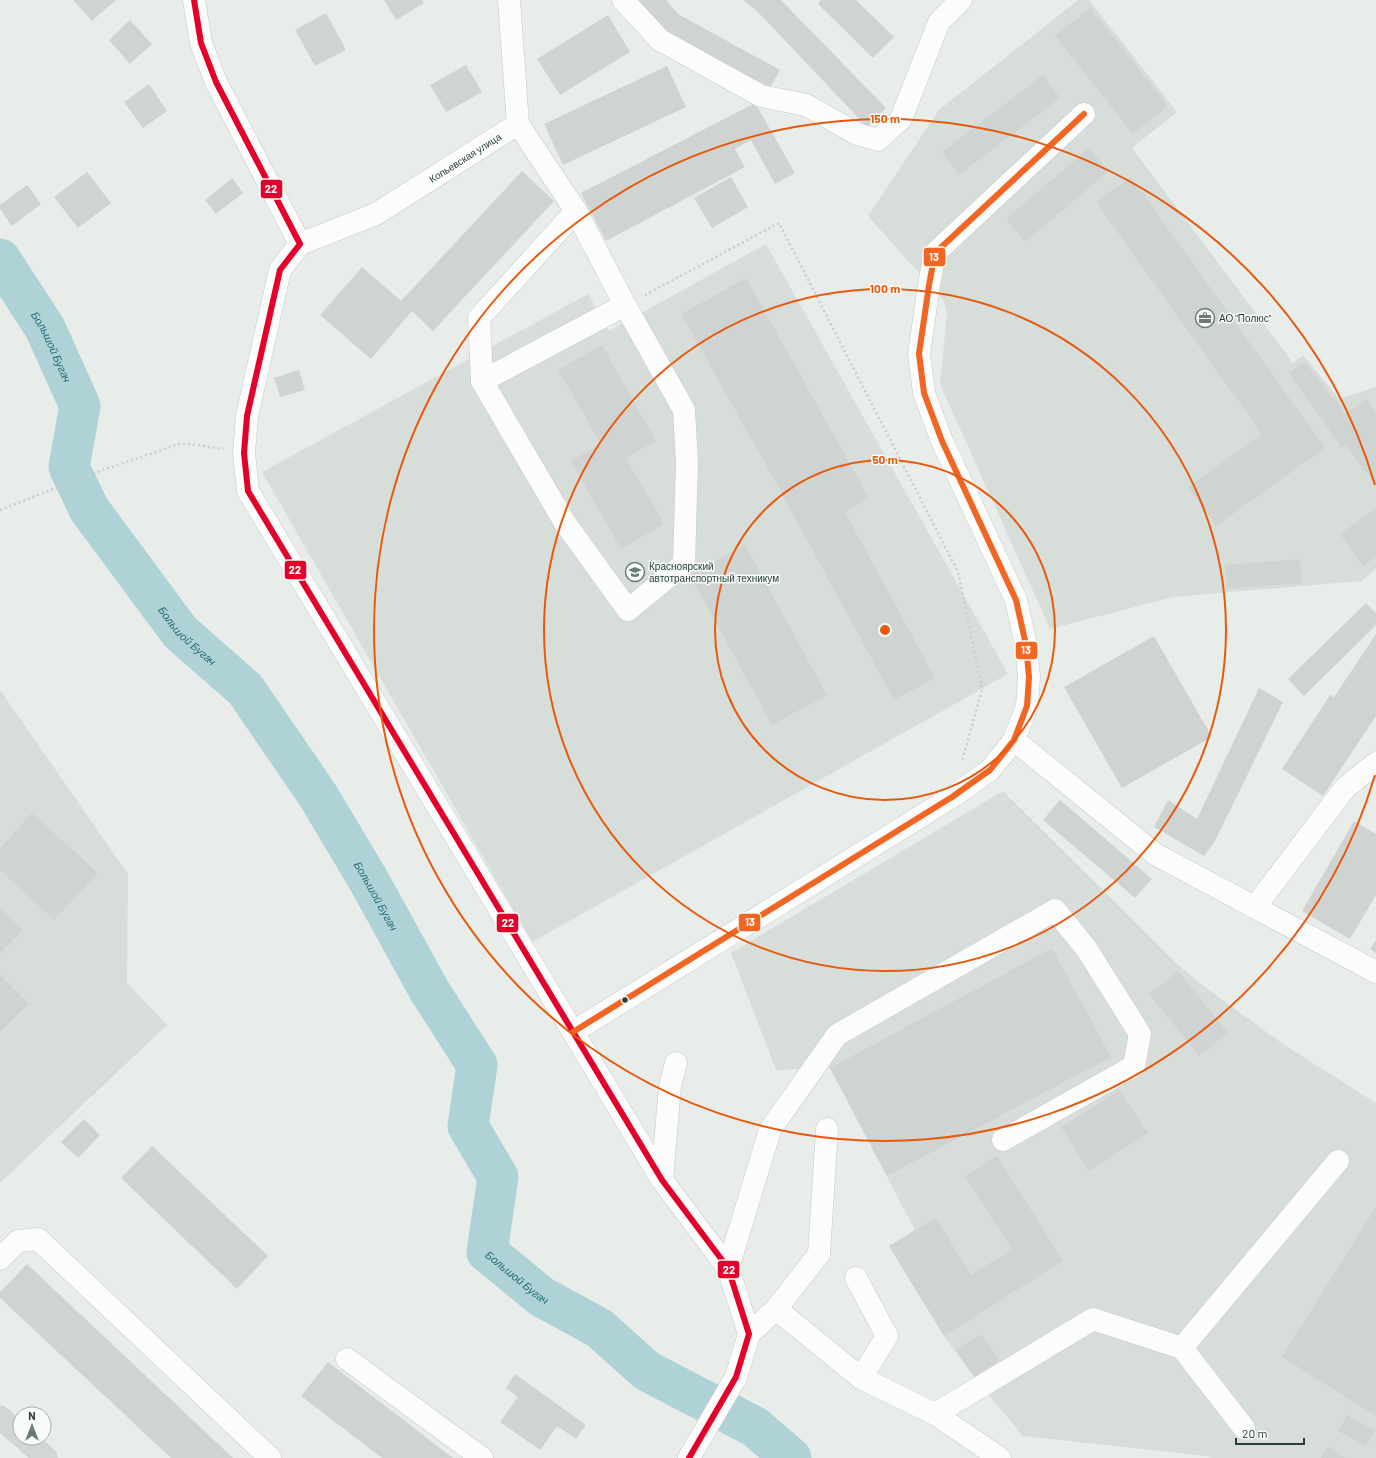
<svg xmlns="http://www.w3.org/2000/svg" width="1376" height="1458" viewBox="0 0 1376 1458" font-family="Barlow,sans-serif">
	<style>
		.built { fill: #d7deda }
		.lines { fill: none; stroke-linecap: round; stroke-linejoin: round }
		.river { stroke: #aed2d6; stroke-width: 41 }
		.building { fill: #cfd4d2 }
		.minor-casing { stroke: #c5cac7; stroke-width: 23 }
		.major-casing { stroke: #c4cbc8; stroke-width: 23 }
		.path { stroke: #c7cecb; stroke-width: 2.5; stroke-dasharray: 2 3; stroke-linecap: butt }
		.minor { stroke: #fcfcfc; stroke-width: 22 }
		.major { stroke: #d0d7d5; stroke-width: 22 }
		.bus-1-casing { stroke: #f7fbf9; stroke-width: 9 }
		.bus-2-casing { stroke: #f7fbf9; stroke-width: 9 }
		.bus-1 { stroke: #e4002b; stroke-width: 6 }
		.bus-2 { stroke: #f26522; stroke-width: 6 }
		.ring { fill: none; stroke: #e8590c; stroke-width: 2 }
		.bus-dot { fill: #273f37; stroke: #f7fbf9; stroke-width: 1.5 }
		.labels { text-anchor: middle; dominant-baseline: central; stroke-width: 3; stroke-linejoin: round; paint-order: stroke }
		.street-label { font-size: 10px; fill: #273f37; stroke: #f7fbf9 }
		.poi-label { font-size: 10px; fill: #273f37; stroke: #f7fbf9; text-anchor: start }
		.water-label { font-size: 11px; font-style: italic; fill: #266c76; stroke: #f7fbf9 }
		.centre { fill: #e8590c; stroke: #f7fbf9; stroke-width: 2 }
		.ring-label { font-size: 12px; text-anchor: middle; font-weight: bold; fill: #e8590c; stroke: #f7fbf9; stroke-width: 3; stroke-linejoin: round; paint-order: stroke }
		.line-badge { stroke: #f7fbf9; stroke-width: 1.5 }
		.badge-label { font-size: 11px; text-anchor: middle; font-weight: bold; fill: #fff }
	</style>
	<rect width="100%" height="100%" fill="#e8edea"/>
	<path class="built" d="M 1078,0 L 1089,0 L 1177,112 L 1132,148 L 1293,363 L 1303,355 L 1339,399 L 1376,387 L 1376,568 L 1362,581 L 1173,597 L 1050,629 L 940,384 L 947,313 L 943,300 L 868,216 L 939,110 Z
		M 766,244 L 1008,674 L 532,942 L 262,472 L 588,294 L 609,331 Z
		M 0,690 L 128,874 L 127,983 L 167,1025 L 0,1183 Z
		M 1003,791 L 1177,964 L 1205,987 L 1283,1044 L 1376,1103 L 1376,1458 L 1213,1458 L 1206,1456 L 1023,1436 L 974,1377 L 944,1336 L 889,1246 L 915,1230 L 830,1068 L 776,1070 L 731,953 Z"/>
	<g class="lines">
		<path class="river" id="s1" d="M 0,259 L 45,328 L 80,406 L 69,467 L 89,509 L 180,632 L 245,689 L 319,797 L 369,881 L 429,990 L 477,1065 L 468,1126 L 498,1177 L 487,1252 L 542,1297 L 599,1328 L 647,1371 L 755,1427 L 791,1458"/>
	</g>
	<path class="building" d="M 73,0 L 116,0 L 92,21 Z
		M 384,0 L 422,0 L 424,3 L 396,20 Z
		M 637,0 L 666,0 L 678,14 L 780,70 L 770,88 L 664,32 Z
		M 743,0 L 781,0 L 886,108 L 867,127 L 756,10 Z
		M 821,0 L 856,0 L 894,37 L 873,58 L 818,4 Z
		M 1090,8 L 1168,106 L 1133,134 L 1055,36 Z
		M 326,13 L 346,50 L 315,66 L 295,30 Z
		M 608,15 L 630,52 L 560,95 L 537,59 Z
		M 130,20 L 152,44 L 130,64 L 109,40 Z
		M 466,65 L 482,92 L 446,112 L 430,85 Z
		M 667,66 L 686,107 L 563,165 L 544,124 Z
		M 1043,75 L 1060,98 L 959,175 L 942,152 Z
		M 149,84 L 167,111 L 143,128 L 124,102 Z
		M 755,103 L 795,173 L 775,184 L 751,140 L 735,149 L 745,167 L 606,241 L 581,193 Z
		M 1089,148 L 1109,171 L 1025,242 L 1006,219 Z
		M 522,171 L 554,201 L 433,331 L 412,311 L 371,359 L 320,315 L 362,267 L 401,301 Z
		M 87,172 L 111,203 L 78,228 L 54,197 Z
		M 731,177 L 748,207 L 712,228 L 694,198 Z
		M 1131,177 L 1325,448 L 1216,526 L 1188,487 L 1262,434 L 1096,202 Z
		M 232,178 L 243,193 L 216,214 L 205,200 Z
		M 27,185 L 41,204 L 12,226 L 0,209 L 0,205 Z
		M 746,278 L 869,498 L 845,512 L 935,678 L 894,700 L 770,472 L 681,314 Z
		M 602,345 L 656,441 L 626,458 L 664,524 L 621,549 L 571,461 L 601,444 L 558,370 Z
		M 1305,362 L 1333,399 L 1335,398 L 1345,414 L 1366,399 L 1376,412 L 1376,486 L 1346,445 L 1342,448 L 1289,373 Z
		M 299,370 L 305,390 L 280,397 L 274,378 Z
		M 1376,508 L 1376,557 L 1363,566 L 1340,534 Z
		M 745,545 L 827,695 L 772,725 L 690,575 Z
		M 1300,559 L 1302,583 L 1227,589 L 1225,565 Z
		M 1366,603 L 1376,613 L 1376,625 L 1304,696 L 1288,679 Z
		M 1376,634 L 1376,716 L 1323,796 L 1282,769 L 1330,695 L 1334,697 Z
		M 1154,636 L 1212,737 L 1122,788 L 1064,687 Z
		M 1259,688 L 1283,702 L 1215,841 L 1204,856 L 1154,827 L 1168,800 L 1197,819 Z
		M 1060,800 L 1152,879 L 1135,898 L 1043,820 Z
		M 32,813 L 98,873 L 54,920 L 0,870 L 0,848 Z
		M 1354,821 L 1376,834 L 1376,895 L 1350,939 L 1302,911 Z
		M 0,908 L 23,930 L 0,953 Z
		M 1376,940 L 1376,953 L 1370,949 Z
		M 1052,948 L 1111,1057 L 887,1176 L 830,1068 Z
		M 1178,971 L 1228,1033 L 1199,1056 L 1149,994 Z
		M 0,975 L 29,1004 L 0,1032 Z
		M 1119,1090 L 1148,1133 L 1089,1171 L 1061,1127 Z
		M 84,1119 L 100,1135 L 78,1158 L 61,1142 Z
		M 152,1146 L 268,1256 L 237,1289 L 121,1178 Z
		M 997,1156 L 1063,1261 L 944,1336 L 889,1246 L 936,1218 L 971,1275 L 1012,1249 L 965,1176 Z
		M 1376,1207 L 1376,1416 L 1282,1357 Z
		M 27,1264 L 233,1458 L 171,1458 L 0,1298 L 0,1292 Z
		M 981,1334 L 999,1360 L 974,1377 L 956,1350 Z
		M 328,1362 L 453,1458 L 382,1458 L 301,1396 Z
		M 515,1374 L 586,1425 L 576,1439 L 557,1426 L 540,1450 L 500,1422 L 518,1397 L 506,1388 Z
		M 1347,1415 L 1375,1431 L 1366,1446 L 1338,1431 Z
		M 1329,1446 L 1345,1458 L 1321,1458 Z"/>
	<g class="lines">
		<g class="minor-casing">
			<g id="minor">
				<path d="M 194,0 L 201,43 L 216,82 L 300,244 L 280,270 L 247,416 L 244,453 L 248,491 L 662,1180 L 728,1268 L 749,1334 L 736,1377 L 689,1458"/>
				<path d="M 623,0 L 660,40 L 761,96 L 806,105 L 857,134 L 878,140 L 901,119 L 939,22 L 961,0"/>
				<path d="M 518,124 L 576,211 L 625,305 L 684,410 L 687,463 L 684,564 L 628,610 L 565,523 L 482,381 L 625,305"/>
				<path id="s2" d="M 300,244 L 376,214 L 518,124 L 509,0"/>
				<path d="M 482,381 L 479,318 L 576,211"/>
				<path d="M 1014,740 L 1155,854 L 1376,972"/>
				<path d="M 1255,907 L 1345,788 L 1376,763"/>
				<path d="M 573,1032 L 952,797 L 990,770 L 1014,740 L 1027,706 L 1029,677 L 1026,645 L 1016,600 L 942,441 L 924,393 L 919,354 L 929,285 L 935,253 L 1084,114"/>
				<path d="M 662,1180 L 670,1086 L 676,1063"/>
				<path d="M 0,1259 L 18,1241 L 38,1239 L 270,1458"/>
				<path d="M 728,1268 L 770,1130 L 837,1035 L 1055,910 L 1086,948 L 1140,1034 L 1134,1066 L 1003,1140"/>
				<path d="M 856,1278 L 887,1336 L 861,1378"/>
				<path d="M 776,1309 L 819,1254 L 827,1129"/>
				<path d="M 749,1334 L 776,1309 L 861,1378 L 935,1414 L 1000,1458"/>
				<path d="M 1182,1348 L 1338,1161"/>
				<path d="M 347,1359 L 482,1458"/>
				<path d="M 935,1414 L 1093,1319 L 1182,1348 L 1244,1428"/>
			</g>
		</g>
		<g class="major-casing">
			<path id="major" d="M 0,1417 L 20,1435
				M 24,1438 L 46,1458"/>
		</g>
		<path class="path" d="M 645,295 L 779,223 L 958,572 L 982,690 L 962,761
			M 0,510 L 97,472 L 182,443 L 223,449"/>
		<use href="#minor" class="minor"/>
		<use href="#major" class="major"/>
		<g class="bus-1-casing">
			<path id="bus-1" d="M 194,0 L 201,43 L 216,82 L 300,244 L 280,270 L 247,416 L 244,453 L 248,491 L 662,1180 L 728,1268 L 749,1334 L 736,1377 L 689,1458"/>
		</g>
		<g class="bus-2-casing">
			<path id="bus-2" d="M 573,1032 L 952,797 L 990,770 L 1014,740 L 1027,706 L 1029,677 L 1026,645 L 1016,600 L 942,441 L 924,393 L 919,354 L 929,285 L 935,253 L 1084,114"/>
		</g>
		<use href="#bus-1" class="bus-1"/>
		<use href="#bus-2" class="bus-2"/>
	</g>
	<g class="ring">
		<circle cx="885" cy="630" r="170"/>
		<circle cx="885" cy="630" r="341"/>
		<path d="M1375 775A511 511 0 1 1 1375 485"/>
	</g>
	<defs>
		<g id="office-ring" transform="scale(1)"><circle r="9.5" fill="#f7fbf9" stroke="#6b7c76" stroke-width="1.5"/><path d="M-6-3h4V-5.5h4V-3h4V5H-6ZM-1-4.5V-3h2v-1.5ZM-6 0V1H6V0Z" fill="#6b7c76"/></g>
		<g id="university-ring" transform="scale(1)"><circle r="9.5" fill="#f7fbf9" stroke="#6b7c76" stroke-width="1.5"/><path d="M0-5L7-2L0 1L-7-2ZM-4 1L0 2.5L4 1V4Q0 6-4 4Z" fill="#6b7c76"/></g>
	</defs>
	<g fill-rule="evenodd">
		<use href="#office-ring" x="1205" y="318"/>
		<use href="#university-ring" x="635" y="572"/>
	</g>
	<circle class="bus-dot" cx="625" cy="1000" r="3.5"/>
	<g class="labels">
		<g class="street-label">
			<text stroke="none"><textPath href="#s2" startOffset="187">Копьевская улица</textPath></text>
		</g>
		<g class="poi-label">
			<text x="1219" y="318">АО "Полюс"</text>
			<text x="649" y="566">Красноярский<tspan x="649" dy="12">автотранспортный техникум</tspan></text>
		</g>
		<g class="water-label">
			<text stroke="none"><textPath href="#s1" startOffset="102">Большой Бугач</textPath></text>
			<text stroke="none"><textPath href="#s1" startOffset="437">Большой Бугач</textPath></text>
			<text stroke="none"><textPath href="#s1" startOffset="761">Большой Бугач</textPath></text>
			<text stroke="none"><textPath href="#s1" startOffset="1194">Большой Бугач</textPath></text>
		</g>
	</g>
	<circle cx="885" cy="630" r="6" class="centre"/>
	<g class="ring-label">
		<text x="885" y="123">150 m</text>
		<text x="885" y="293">100 m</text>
		<text x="885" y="464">50 m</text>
	</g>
	<g class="line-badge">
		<rect x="260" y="179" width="23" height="20" rx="4" fill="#e4002b"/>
		<rect x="923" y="247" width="23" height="20" rx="4" fill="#f26522"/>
		<rect x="284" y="560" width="23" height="20" rx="4" fill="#e4002b"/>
		<rect x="1015" y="641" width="23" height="19" rx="4" fill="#f26522"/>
		<rect x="738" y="913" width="23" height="19" rx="4" fill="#f26522"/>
		<rect x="496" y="913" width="23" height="20" rx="4" fill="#e4002b"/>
		<rect x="717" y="1260" width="23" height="19" rx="4" fill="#e4002b"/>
	</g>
	<g class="badge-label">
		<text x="271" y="193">22</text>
		<text x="934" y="261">13</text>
		<text x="295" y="574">22</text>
		<text x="1026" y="654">13</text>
		<text x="750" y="926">13</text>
		<text x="508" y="927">22</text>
		<text x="729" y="1274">22</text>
	</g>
	<g transform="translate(32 1426)"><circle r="19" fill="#f7fbf9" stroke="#a4b0ab"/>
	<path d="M0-3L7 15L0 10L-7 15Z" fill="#6b7c76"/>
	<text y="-6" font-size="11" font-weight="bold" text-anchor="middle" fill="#273f37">N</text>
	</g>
	<path d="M1236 1438v6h68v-6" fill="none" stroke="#273f37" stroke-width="2"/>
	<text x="1242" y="1438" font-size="12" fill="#273f37" stroke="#f7fbf9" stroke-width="3" paint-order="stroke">20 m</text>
</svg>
